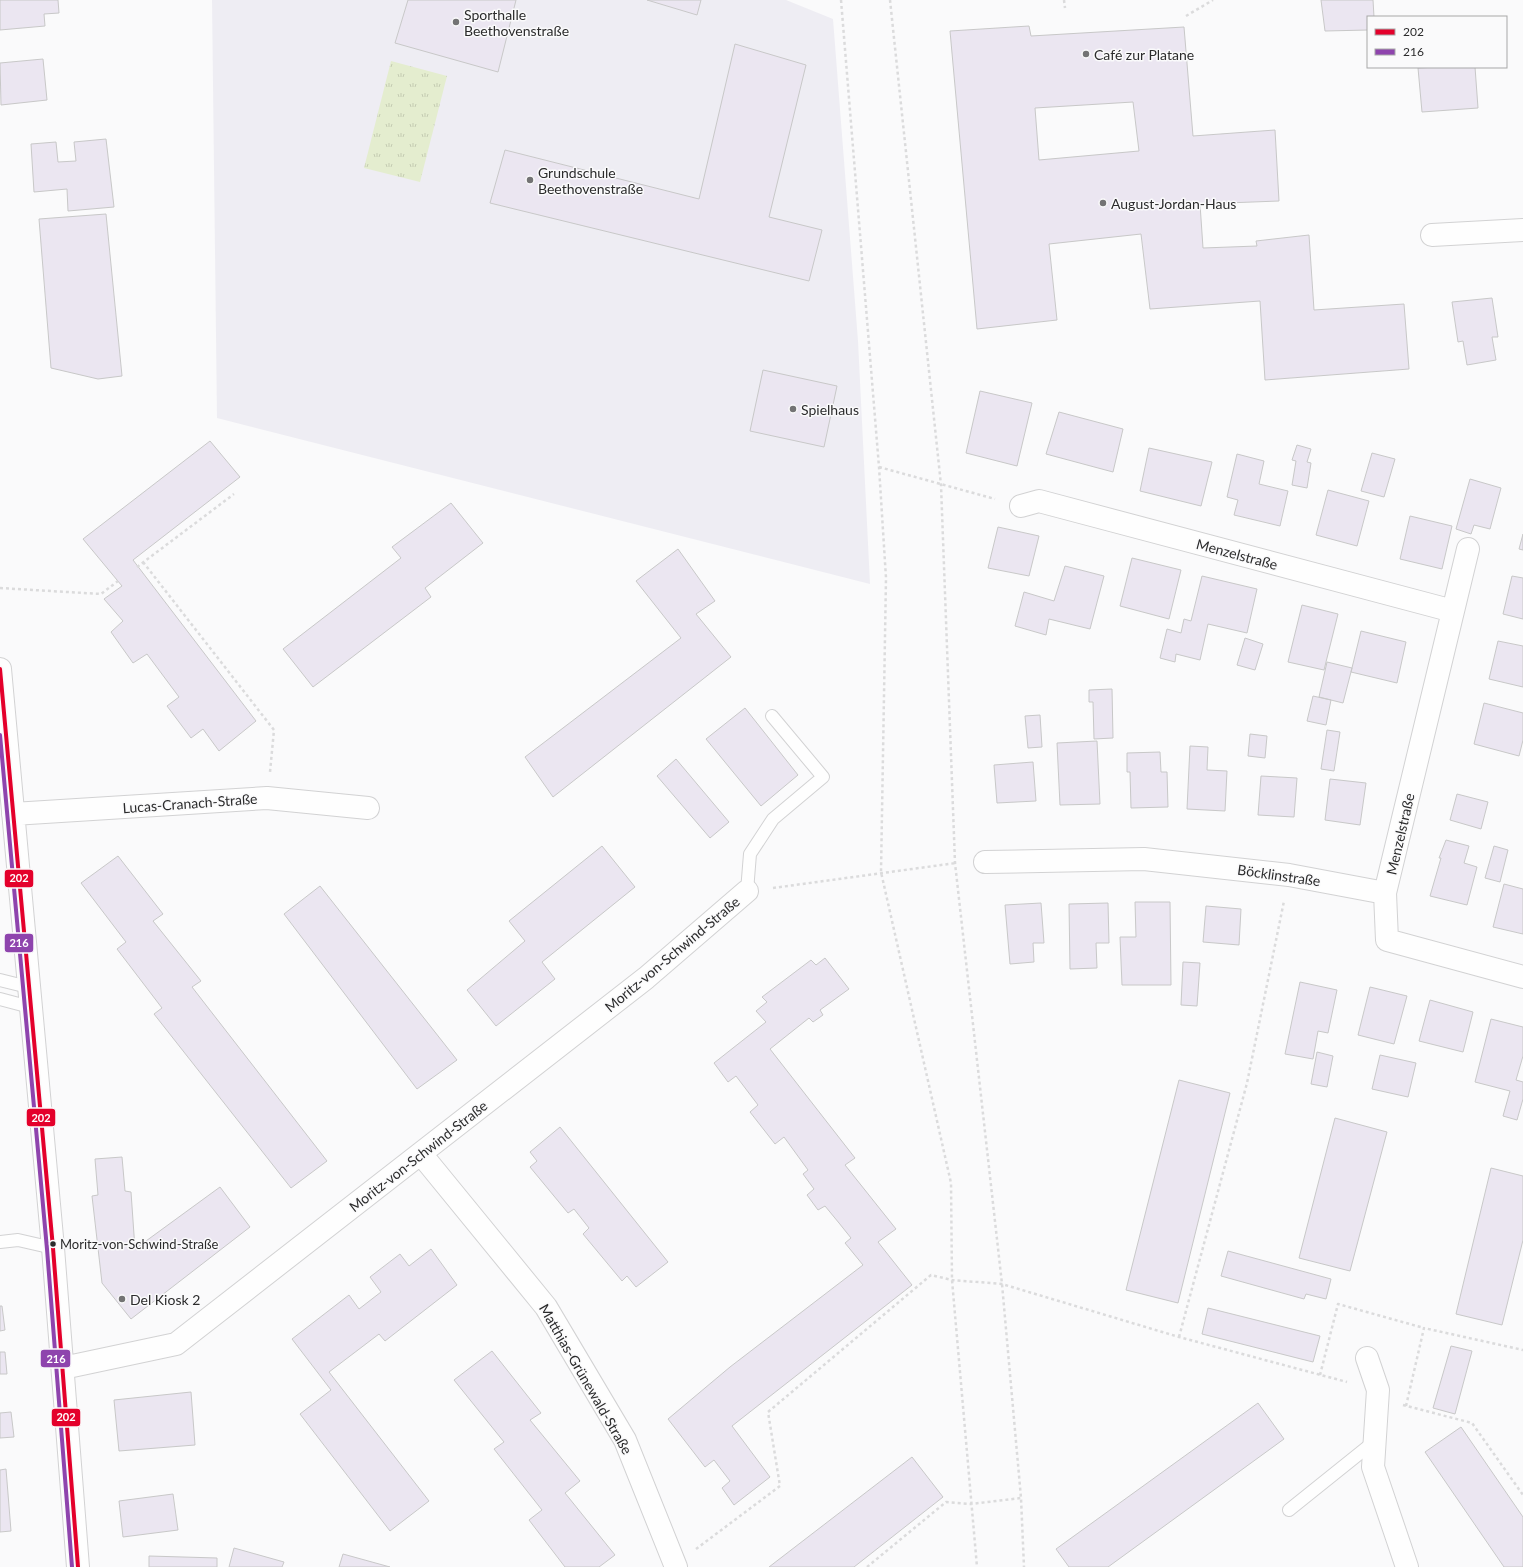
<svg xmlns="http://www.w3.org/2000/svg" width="1523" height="1567" viewBox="0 0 1523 1567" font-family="Lato,sans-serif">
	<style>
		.built { fill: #eeedf3 }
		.grass { fill: url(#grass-tufts) }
		.building { fill: #ebe6f1; stroke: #c8c8c8; fill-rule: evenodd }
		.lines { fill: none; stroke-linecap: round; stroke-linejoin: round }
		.lane-casing { stroke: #d2d2d3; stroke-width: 14 }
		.street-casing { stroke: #d2d2d3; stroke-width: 24 }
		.path { stroke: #dbdbdc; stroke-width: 2.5; stroke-dasharray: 3 3; stroke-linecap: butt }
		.lane { stroke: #fefefe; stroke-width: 12 }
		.street { stroke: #fefefe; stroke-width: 22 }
		.bus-1-casing { stroke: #fafafb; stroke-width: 7 }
		.bus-2-casing { stroke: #fafafb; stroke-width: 7 }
		.bus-1 { stroke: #e4002b; stroke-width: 4 }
		.bus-2 { stroke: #8e44ad; stroke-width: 4 }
		.poi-dot { fill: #737374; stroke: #fafafb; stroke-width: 1.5 }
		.bus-dot { fill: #2b2b2c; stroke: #fafafb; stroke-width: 1.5 }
		.labels { text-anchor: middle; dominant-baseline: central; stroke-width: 3; stroke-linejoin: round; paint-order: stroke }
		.bus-label { font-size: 13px; fill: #2b2b2c; stroke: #fafafb; text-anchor: start }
		.poi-label { font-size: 14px; fill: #2b2b2c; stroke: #fafafb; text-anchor: start }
		.street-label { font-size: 14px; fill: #2b2b2c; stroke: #fafafb }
		.line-badge { stroke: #fafafb; stroke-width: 1.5 }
		.badge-label { font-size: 11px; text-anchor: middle; font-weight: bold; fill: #fff }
	</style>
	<defs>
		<pattern id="grass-tufts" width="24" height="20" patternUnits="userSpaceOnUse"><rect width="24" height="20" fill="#e4edcf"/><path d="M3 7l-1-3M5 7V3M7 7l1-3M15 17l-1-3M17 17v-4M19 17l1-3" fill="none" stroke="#c4cbb2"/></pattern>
	</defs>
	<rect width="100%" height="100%" fill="#fafafb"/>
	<path class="built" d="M 212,0 L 786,0 L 833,19 L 858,341 L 870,584 L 217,418 Z"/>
	<path class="grass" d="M 391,61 L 447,76 L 420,182 L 364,168 Z"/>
	<path class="building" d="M 0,0 L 58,0 L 59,13 L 44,14 L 45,26 L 0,30 Z
		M 408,0 L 516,0 L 498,72 L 395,43 Z
		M 647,0 L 701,0 L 697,15 Z
		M 1321,0 L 1373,0 L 1374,17 L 1368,17 L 1368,30 L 1325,31 Z
		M 1029,26 L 1031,36 L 1184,27 L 1193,136 L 1275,130 L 1279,201 L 1200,204 L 1203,248 L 1257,246 L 1256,241 L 1309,235 L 1314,310 L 1404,304 L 1409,369 L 1265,380 L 1260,301 L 1150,309 L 1141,234 L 1049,244 L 1057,320 L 977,329 L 950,31 ZM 1133,102 L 1139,151 L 1039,160 L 1035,108 Z
		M 735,44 L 806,65 L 769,217 L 822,230 L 809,281 L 490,203 L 505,150 L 699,199 Z
		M 43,59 L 47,100 L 1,105 L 0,63 Z
		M 1437,67 L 1475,67 L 1478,108 L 1422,112 L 1418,68 Z
		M 106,139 L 114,207 L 68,211 L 67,189 L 34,192 L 31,144 L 56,142 L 58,162 L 76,161 L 74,142 Z
		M 106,214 L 122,376 L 98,379 L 51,368 L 39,219 Z
		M 1492,298 L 1498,337 L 1492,337 L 1496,360 L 1467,365 L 1463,341 L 1458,342 L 1452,302 Z
		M 763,370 L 837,386 L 824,447 L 750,431 Z
		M 980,391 L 1032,403 L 1017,466 L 966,453 Z
		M 1059,412 L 1123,429 L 1113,472 L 1046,454 Z
		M 210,441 L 240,477 L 133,560 L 256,721 L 219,751 L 203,729 L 191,738 L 167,706 L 179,697 L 147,654 L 133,663 L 111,632 L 123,621 L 104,599 L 122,586 L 83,539 Z
		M 1297,445 L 1311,449 L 1307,462 L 1311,463 L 1307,488 L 1292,485 L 1296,461 L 1292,460 Z
		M 1149,448 L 1212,462 L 1201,506 L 1140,491 Z
		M 1372,453 L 1395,459 L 1384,497 L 1361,491 Z
		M 1237,454 L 1264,461 L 1259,484 L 1288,491 L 1280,526 L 1234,515 L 1238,500 L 1227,497 Z
		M 1470,479 L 1501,488 L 1490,529 L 1474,525 L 1471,534 L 1456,529 Z
		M 1328,490 L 1369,501 L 1357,546 L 1316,535 Z
		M 451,503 L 483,543 L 425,588 L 431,597 L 313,687 L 283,649 L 401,558 L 392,547 Z
		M 1410,516 L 1452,526 L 1442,569 L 1400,559 Z
		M 998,527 L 1039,536 L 1029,576 L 988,568 Z
		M 1523,534 L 1523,550 L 1519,549 Z
		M 678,549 L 715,601 L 696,614 L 731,657 L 553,797 L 525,757 L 681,638 L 636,581 Z
		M 1132,558 L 1181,570 L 1169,619 L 1120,606 Z
		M 1065,566 L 1104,576 L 1090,629 L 1049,619 L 1046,635 L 1015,626 L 1024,592 L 1054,601 Z
		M 1202,576 L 1257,589 L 1247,633 L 1208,624 L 1200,660 L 1176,654 L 1175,662 L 1160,658 L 1167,629 L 1181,633 L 1184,619 L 1191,621 Z
		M 1512,576 L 1523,578 L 1523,619 L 1503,614 Z
		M 1302,605 L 1338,614 L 1324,670 L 1288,662 Z
		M 1361,631 L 1406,642 L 1397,683 L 1351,672 Z
		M 1245,638 L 1263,644 L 1255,670 L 1237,665 Z
		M 1498,641 L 1523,646 L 1523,687 L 1489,679 Z
		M 1327,662 L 1352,668 L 1343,703 L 1319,697 Z
		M 1112,689 L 1113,738 L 1094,739 L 1093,702 L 1089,702 L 1089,690 Z
		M 1313,696 L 1331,700 L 1326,725 L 1307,721 Z
		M 1484,703 L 1523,713 L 1523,740 L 1519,756 L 1474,744 Z
		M 745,708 L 798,775 L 761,806 L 706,739 Z
		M 1040,715 L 1042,747 L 1028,748 L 1025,716 Z
		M 1327,730 L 1340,732 L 1334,771 L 1321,769 Z
		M 1250,734 L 1267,736 L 1265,758 L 1248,756 Z
		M 1097,741 L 1100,804 L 1060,805 L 1057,743 Z
		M 1190,746 L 1208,747 L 1207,770 L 1227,771 L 1225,811 L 1187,809 Z
		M 1160,752 L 1161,772 L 1167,772 L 1168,807 L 1131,808 L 1130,772 L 1127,772 L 1127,753 Z
		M 676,759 L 729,822 L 710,838 L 657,776 Z
		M 1033,762 L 1036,801 L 997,803 L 994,765 Z
		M 1261,776 L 1297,778 L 1294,817 L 1258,815 Z
		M 1330,779 L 1366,783 L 1360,825 L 1325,820 Z
		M 1457,794 L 1488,802 L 1481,829 L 1450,820 Z
		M 1446,840 L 1469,846 L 1464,863 L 1477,867 L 1467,905 L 1430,896 L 1441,858 L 1439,858 Z
		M 602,846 L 635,887 L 542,962 L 555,979 L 496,1026 L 467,990 L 525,941 L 509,921 Z
		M 1494,846 L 1508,850 L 1500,882 L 1485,878 Z
		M 118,856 L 163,914 L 153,921 L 201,981 L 192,987 L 327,1161 L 291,1188 L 154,1014 L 162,1008 L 117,949 L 126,942 L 81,883 Z
		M 1504,884 L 1523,889 L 1523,934 L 1493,927 Z
		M 320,886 L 457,1060 L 417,1089 L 284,914 Z
		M 1135,902 L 1170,902 L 1171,985 L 1122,985 L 1120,937 L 1136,937 Z
		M 1041,903 L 1044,943 L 1033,943 L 1034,962 L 1010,964 L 1005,905 Z
		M 1108,903 L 1109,943 L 1096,943 L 1097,968 L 1070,969 L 1069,904 Z
		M 1206,906 L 1241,909 L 1239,945 L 1203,942 Z
		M 825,958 L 849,989 L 820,1010 L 823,1015 L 813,1022 L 809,1018 L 770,1049 L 855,1158 L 845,1165 L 896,1229 L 878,1242 L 912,1285 L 732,1426 L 770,1477 L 734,1505 L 722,1488 L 730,1481 L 714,1460 L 705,1467 L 668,1419 L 730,1367 L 863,1265 L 845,1243 L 851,1238 L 839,1223 L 825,1206 L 818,1210 L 807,1195 L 814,1189 L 803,1174 L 808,1170 L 784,1137 L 775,1144 L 750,1112 L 758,1105 L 736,1076 L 728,1082 L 714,1063 L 766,1022 L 756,1011 L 767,1002 L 762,997 L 811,960 L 816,965 Z
		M 1183,962 L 1200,963 L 1197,1006 L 1181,1005 Z
		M 1300,982 L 1337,990 L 1328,1033 L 1318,1031 L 1313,1059 L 1285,1054 Z
		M 1370,987 L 1407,996 L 1394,1044 L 1358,1035 Z
		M 1430,1000 L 1473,1012 L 1463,1052 L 1419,1041 Z
		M 1491,1019 L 1523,1027 L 1523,1056 L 1516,1080 L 1523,1082 L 1523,1099 L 1517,1120 L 1503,1116 L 1510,1091 L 1475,1082 Z
		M 1317,1052 L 1333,1056 L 1327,1087 L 1311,1084 Z
		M 1380,1055 L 1416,1063 L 1408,1097 L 1372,1089 Z
		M 1179,1080 L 1230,1093 L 1178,1303 L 1126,1290 Z
		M 1335,1118 L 1387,1132 L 1350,1271 L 1299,1258 Z
		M 560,1127 L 668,1262 L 636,1287 L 627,1276 L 622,1281 L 583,1234 L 589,1228 L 574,1209 L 568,1213 L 530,1167 L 537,1161 L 530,1152 Z
		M 122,1157 L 125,1191 L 131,1192 L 135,1249 L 220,1187 L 250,1227 L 131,1319 L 102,1283 L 92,1196 L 98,1195 L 95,1159 Z
		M 1491,1168 L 1523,1176 L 1523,1240 L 1502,1325 L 1456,1314 Z
		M 431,1249 L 457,1285 L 385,1341 L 379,1334 L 329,1372 L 429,1501 L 390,1531 L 300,1414 L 331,1390 L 292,1339 L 349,1295 L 359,1309 L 381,1292 L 370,1277 L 400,1254 L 409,1266 Z
		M 1228,1251 L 1331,1279 L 1326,1299 L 1306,1294 L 1304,1299 L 1221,1276 Z
		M 0,1306 L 2,1306 L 5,1330 L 0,1331 Z
		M 1208,1308 L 1320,1336 L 1313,1362 L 1202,1334 Z
		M 1451,1346 L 1472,1351 L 1455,1414 L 1433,1408 Z
		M 492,1351 L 541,1413 L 530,1420 L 580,1481 L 565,1493 L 615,1555 L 599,1567 L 565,1567 L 529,1520 L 542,1510 L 494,1449 L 504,1442 L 454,1380 Z
		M 0,1352 L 5,1352 L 7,1374 L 0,1374 Z
		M 191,1392 L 195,1445 L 119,1451 L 114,1400 Z
		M 1258,1403 L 1284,1439 L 1108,1567 L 1069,1567 L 1056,1549 Z
		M 11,1412 L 14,1437 L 0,1438 L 0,1413 Z
		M 1461,1427 L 1523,1517 L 1523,1567 L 1504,1567 L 1425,1452 Z
		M 912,1457 L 943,1497 L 854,1567 L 769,1567 Z
		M 6,1469 L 11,1531 L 0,1532 L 0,1470 Z
		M 173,1494 L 178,1530 L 123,1537 L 119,1501 Z
		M 234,1548 L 284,1562 L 282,1567 L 229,1567 Z
		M 343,1554 L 390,1567 L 339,1567 Z
		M 149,1556 L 217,1558 L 217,1567 L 149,1567 Z"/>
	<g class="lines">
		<g class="lane-casing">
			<path id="lane" d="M 747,891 L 750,854 L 773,819 L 823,777 L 772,716
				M 0,980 L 28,987
				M 0,999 L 30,1007
				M 0,1242 L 18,1240 L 53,1248
				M 1289,1510 L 1375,1441"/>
		</g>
		<g class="street-casing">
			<path id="street" d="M 1432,235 L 1523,230
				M 1021,506 L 1039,501 L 1453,611
				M 0,669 L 53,1248 L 78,1567
				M 13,814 L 267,798 L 368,808
				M 985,862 L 1144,859 L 1289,875 L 1385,893 L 1387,940 L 1523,977
				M 1385,893 L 1468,549
				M 421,1154 L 546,1307 L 625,1440 L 676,1567
				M 1367,1358 L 1378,1390 L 1373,1467 L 1407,1567
				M 63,1368 L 176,1344 L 646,978 L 747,891"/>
		</g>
		<path class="path" d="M 841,0 L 879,467 L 886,578 L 881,872 L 951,1183 L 952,1280 L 977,1567
			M 890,0 L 941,485 L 955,863 L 1002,1284 L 1021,1498 L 1024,1567
			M 1064,0 L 1065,8
			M 1186,16 L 1213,0
			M 879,467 L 995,499
			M 143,562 L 274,730 L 270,772
			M 137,567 L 234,494
			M 0,588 L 101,594 L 118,581
			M 773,888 L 956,863
			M 1179,1337 L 1247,1083 L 1284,901
			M 1320,1375 L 1338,1304 L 1424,1328
			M 1403,1405 L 1472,1423 L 1523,1495
			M 1406,1406 L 1424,1328 L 1523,1350
			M 696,1549 L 780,1486 L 768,1412 L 931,1275 L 952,1280 L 1002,1284 L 1179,1337 L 1347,1382
			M 867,1567 L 946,1502 L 971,1504 L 1021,1498"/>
		<use href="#lane" class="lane"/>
		<use href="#street" class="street"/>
		<g class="bus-1-casing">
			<path id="bus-1" d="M 0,669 L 53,1248 L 78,1567"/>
		</g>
		<g class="bus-2-casing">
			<path id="bus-2" d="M 0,735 L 47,1249 L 72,1567"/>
		</g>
		<use href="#bus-1" class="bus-1"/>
		<use href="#bus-2" class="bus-2"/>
	</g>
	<g class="poi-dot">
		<circle cx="456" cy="22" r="4"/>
		<circle cx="1086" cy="54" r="4"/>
		<circle cx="530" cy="180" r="4"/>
		<circle cx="1103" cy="203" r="4"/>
		<circle cx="793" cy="409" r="4"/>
		<circle cx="122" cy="1299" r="4"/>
	</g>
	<circle class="bus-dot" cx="53" cy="1244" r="3.5"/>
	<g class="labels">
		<g class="bus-label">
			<text x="60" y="1244">Moritz-von-Schwind-Straße</text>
		</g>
		<g class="poi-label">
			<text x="464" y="14">Sporthalle<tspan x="464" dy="16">Beethovenstraße</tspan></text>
			<text x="1094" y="54">Café zur Platane</text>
			<text x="538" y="172">Grundschule<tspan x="538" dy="16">Beethovenstraße</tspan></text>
			<text x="1111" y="203">August-Jordan-Haus</text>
			<text x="801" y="409">Spielhaus</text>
			<text x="130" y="1299">Del Kiosk 2</text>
		</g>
		<g class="street-label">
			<text transform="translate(1237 554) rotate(15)">Menzelstraße</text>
			<text transform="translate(190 803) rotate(-4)">Lucas-Cranach-Straße</text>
			<text transform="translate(1400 834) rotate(-77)">Menzelstraße</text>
			<text transform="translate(1279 875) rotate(8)">Böcklinstraße</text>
			<text transform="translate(672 954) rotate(-40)">Moritz-von-Schwind-Straße</text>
			<text transform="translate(418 1156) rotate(-38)">Moritz-von-Schwind-Straße</text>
			<text transform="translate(586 1379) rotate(60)">Matthias-Grünewald-Straße</text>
		</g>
	</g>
	<g class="line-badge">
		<rect x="4" y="869" width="30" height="19" rx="4" fill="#e4002b"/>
		<rect x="4" y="933" width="30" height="20" rx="4" fill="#8e44ad"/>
		<rect x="26" y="1108" width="30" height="19" rx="4" fill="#e4002b"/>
		<rect x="40" y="1349" width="31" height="19" rx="4" fill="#8e44ad"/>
		<rect x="51" y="1408" width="30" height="19" rx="4" fill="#e4002b"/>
	</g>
	<g class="badge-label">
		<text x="19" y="882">202</text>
		<text x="19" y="947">216</text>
		<text x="41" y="1122">202</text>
		<text x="56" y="1363">216</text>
		<text x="66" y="1421">202</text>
	</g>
	<rect x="1367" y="16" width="140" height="52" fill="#fafafb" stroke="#a7a7a8"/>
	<rect x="1375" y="29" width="20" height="6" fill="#e4002b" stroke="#a7a7a8"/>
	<text x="1403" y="36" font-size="12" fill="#2b2b2c">202</text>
	<rect x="1375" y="49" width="20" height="6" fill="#8e44ad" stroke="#a7a7a8"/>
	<text x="1403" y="56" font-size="12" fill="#2b2b2c">216</text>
</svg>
